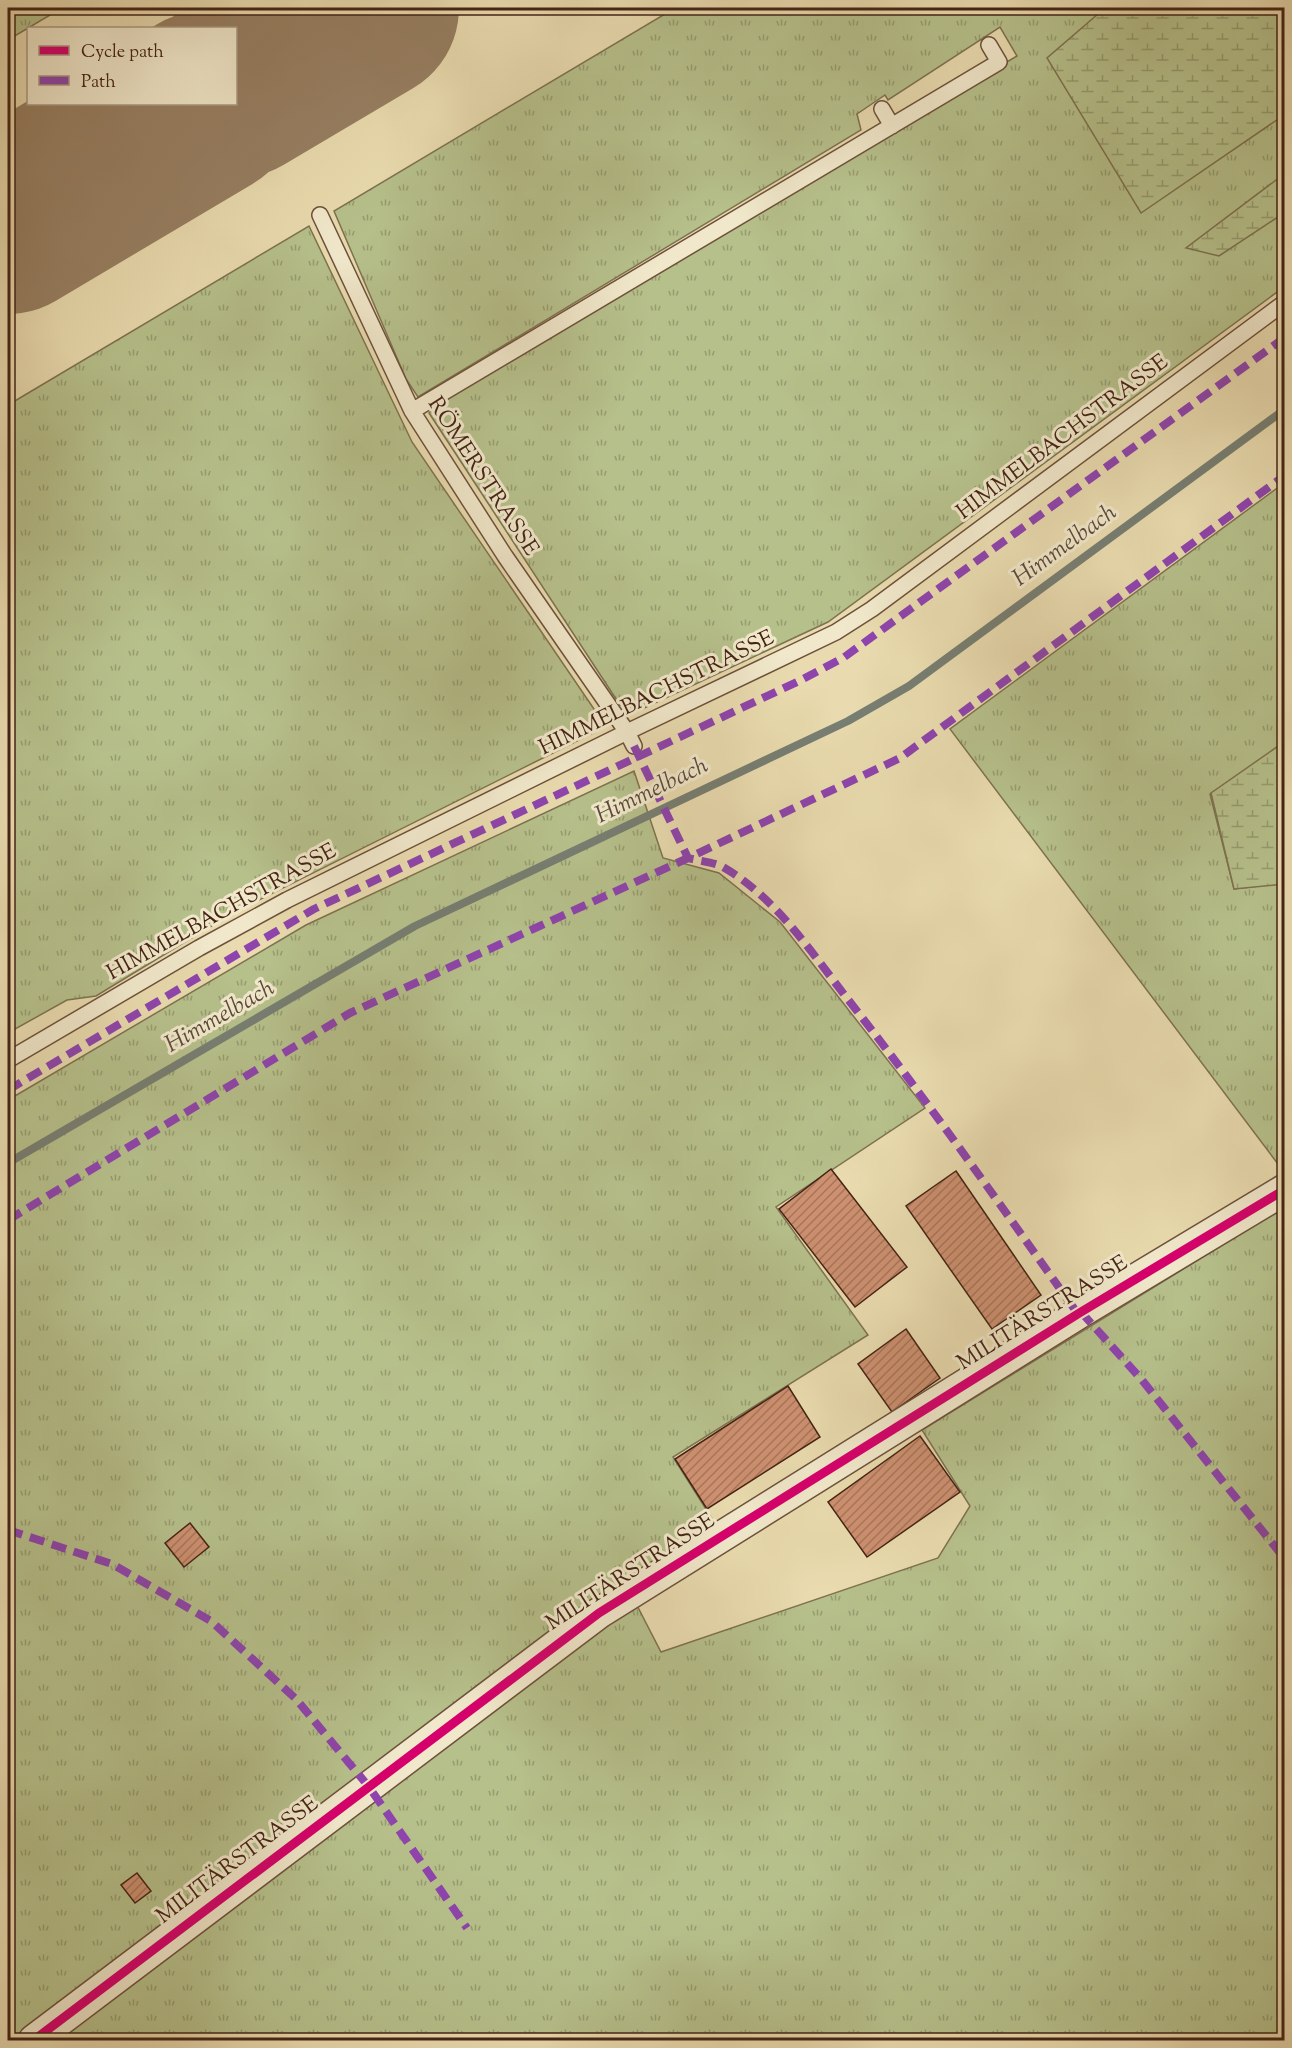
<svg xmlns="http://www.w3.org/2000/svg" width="1292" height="2048" viewBox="0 0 1292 2048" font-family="'Sorts Mill Goudy',serif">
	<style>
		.grass { fill: url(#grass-tufts); stroke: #7e7250; stroke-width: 1.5 }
		.wetland { fill: url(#wetland-marsh); stroke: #7e7250; stroke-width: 1.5 }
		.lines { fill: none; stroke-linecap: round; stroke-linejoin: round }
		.stream { stroke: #777e72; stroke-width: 8 }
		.taxiway { stroke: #977f62; stroke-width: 74 }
		.runway { stroke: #977f62; stroke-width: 186 }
		.building { fill: url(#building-hatch); stroke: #452314; stroke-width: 1.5 }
		.lane-casing { stroke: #6e513b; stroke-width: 18 }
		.street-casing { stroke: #6e513b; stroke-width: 33 }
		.lane { stroke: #f1e8cb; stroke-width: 15 }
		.street { stroke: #f1e8cb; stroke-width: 30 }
		.quiet { stroke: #8e44ad; stroke-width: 8; stroke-dasharray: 15 8; stroke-linecap: butt }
		.cycleway-casing { stroke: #f1e8cb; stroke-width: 13 }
		.cycleway { stroke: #d6006c; stroke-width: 9 }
		.labels { text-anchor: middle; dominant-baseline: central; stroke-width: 6; stroke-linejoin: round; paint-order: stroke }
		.street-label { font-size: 22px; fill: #452314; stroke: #f1e8cb }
		.water-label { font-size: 24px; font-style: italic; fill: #5a493b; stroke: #f1e8cb }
	</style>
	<defs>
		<pattern id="grass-tufts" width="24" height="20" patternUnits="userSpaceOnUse" patternTransform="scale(1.5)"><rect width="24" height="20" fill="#b6c08b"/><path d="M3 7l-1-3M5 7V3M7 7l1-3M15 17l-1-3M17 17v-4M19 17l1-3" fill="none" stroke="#969c70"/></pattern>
		<pattern id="wetland-marsh" width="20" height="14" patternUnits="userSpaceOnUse" patternTransform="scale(1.5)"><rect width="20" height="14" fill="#b6c08b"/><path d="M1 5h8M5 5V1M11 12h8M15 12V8" fill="none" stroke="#969c70"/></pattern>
		<pattern id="building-hatch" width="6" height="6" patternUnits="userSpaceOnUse" patternTransform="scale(1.5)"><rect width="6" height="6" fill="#cd9070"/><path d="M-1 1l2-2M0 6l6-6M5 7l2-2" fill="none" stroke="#a8755b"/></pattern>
	</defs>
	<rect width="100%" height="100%" fill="#e9dbaf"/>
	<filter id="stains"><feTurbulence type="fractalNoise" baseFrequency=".00333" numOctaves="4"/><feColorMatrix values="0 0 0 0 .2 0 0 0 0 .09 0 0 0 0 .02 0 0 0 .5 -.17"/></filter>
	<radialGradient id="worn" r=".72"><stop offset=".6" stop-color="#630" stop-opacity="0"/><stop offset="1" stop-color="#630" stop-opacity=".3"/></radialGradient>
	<path class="grass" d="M 8,8 L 62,8 L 8,40 Z
		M 675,8 L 1284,8 L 1284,287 L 828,622 L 638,711 L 620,705 L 429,413 L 439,402 L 1017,56 L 1000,27 L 888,100 L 885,95 L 857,114 L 861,130 L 418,397 L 406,379 L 334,211 Z
		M 309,226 L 412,442 L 594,709 L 593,733 L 231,914 L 96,996 L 67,1000 L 8,1033 L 8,405 Z
		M 1284,483 L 1284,743 L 1210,794 L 1234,889 L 1284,883 L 1284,1172 L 950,729 Z
		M 634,771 L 663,858 L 719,873 L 780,922 L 925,1108 L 776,1207 L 868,1335 L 673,1457 L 716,1525 L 626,1584 L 661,1652 L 938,1558 L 970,1506 L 922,1430 L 1284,1207 L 1284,2040 L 8,2040 L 8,1100 L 306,925 Z"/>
	<path class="wetland" d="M 1105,8 L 1284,8 L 1284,115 L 1141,213 L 1047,58 Z
		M 1284,174 L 1284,213 L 1219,256 L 1186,248 Z
		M 1284,742 L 1284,884 L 1234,889 L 1211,793 Z"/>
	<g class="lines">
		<path class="stream" d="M 8,1163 L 415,926 L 848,721 L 909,686 L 1284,410"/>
		<path class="taxiway" d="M 8,197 L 38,189 L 91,170 L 159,131"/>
		<path class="runway" d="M 236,85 L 366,8
			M 8,221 L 205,104"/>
	</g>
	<path class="building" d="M 831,1169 L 907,1267 L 855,1307 L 779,1209 Z
		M 956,1171 L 1041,1295 L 992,1329 L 906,1206 Z
		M 906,1329 L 940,1378 L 892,1412 L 858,1364 Z
		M 788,1386 L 820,1437 L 707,1509 L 675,1459 Z
		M 920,1436 L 960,1492 L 867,1557 L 828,1502 Z
		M 190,1523 L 209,1547 L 184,1567 L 165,1543 Z
		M 137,1873 L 151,1891 L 135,1903 L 121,1885 Z"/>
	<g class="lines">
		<g class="lane-casing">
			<path id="lane" d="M 882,109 L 892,126
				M 320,215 L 412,411 L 505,556 L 627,732 L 634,746
				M 412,411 L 999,62 L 989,45
				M 8,1060 L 199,948 L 287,900 L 627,732 L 836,632 L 872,609 L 1284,303"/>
		</g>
		<g class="street-casing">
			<path id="street" d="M 34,2040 L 599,1613 L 1081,1312 L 1284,1190"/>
		</g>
		<use href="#lane" class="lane"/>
		<use href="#street" class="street"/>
		<path class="quiet" d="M 634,746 L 688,858 C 699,861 714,862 723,867 C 777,898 813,955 850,1002 C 930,1104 1003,1209 1078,1314
			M 8,1090 L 314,909 L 799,681 L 843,658 L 1284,338
			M 8,1220 L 350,1013 L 688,858 L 900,758 L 1284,476
			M 1081,1312 L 1142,1380 L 1284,1558
			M 8,1530 L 112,1564 L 211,1621 L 296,1699 L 369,1787 L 467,1928"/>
		<g class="cycleway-casing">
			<path id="cycleway" d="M 34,2040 L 599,1613 L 1081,1312 L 1284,1190"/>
		</g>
		<use href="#cycleway" class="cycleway"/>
	</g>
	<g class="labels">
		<g class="street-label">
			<text transform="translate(1063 438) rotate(-37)">HIMMELBACHSTRASSE</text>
			<text transform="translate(482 477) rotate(57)">RÖMERSTRASSE</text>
			<text transform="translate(657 694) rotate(-26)">HIMMELBACHSTRASSE</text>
			<text transform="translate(222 913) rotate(-29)">HIMMELBACHSTRASSE</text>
			<text transform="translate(1043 1314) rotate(-32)">MILITÄRSTRASSE</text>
			<text transform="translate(631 1573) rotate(-33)">MILITÄRSTRASSE</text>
			<text transform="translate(238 1861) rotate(-37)">MILITÄRSTRASSE</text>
		</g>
		<g class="water-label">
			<text transform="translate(1065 546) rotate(-36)">Himmelbach</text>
			<text transform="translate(652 791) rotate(-26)">Himmelbach</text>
			<text transform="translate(220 1017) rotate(-30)">Himmelbach</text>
		</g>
	</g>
	<rect width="1292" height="2048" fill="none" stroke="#e9dbaf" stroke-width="30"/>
	<rect x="9" y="9" width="1274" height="2030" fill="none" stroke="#452314" stroke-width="3"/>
	<rect x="15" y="15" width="1262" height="2018" fill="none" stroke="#452314" stroke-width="1.5"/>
	<rect x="27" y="27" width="210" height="78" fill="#f1e8cb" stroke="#ac9982" stroke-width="1.5"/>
	<rect x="39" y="46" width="30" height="9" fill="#d6006c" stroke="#ac9982" stroke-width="1.5"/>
	<text x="81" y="57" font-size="18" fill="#452314">Cycle path</text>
	<rect x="39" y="76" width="30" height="9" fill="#8e44ad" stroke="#ac9982" stroke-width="1.5"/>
	<text x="81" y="87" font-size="18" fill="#452314">Path</text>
	<rect width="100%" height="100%" filter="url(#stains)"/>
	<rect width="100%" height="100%" fill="url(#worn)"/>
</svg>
